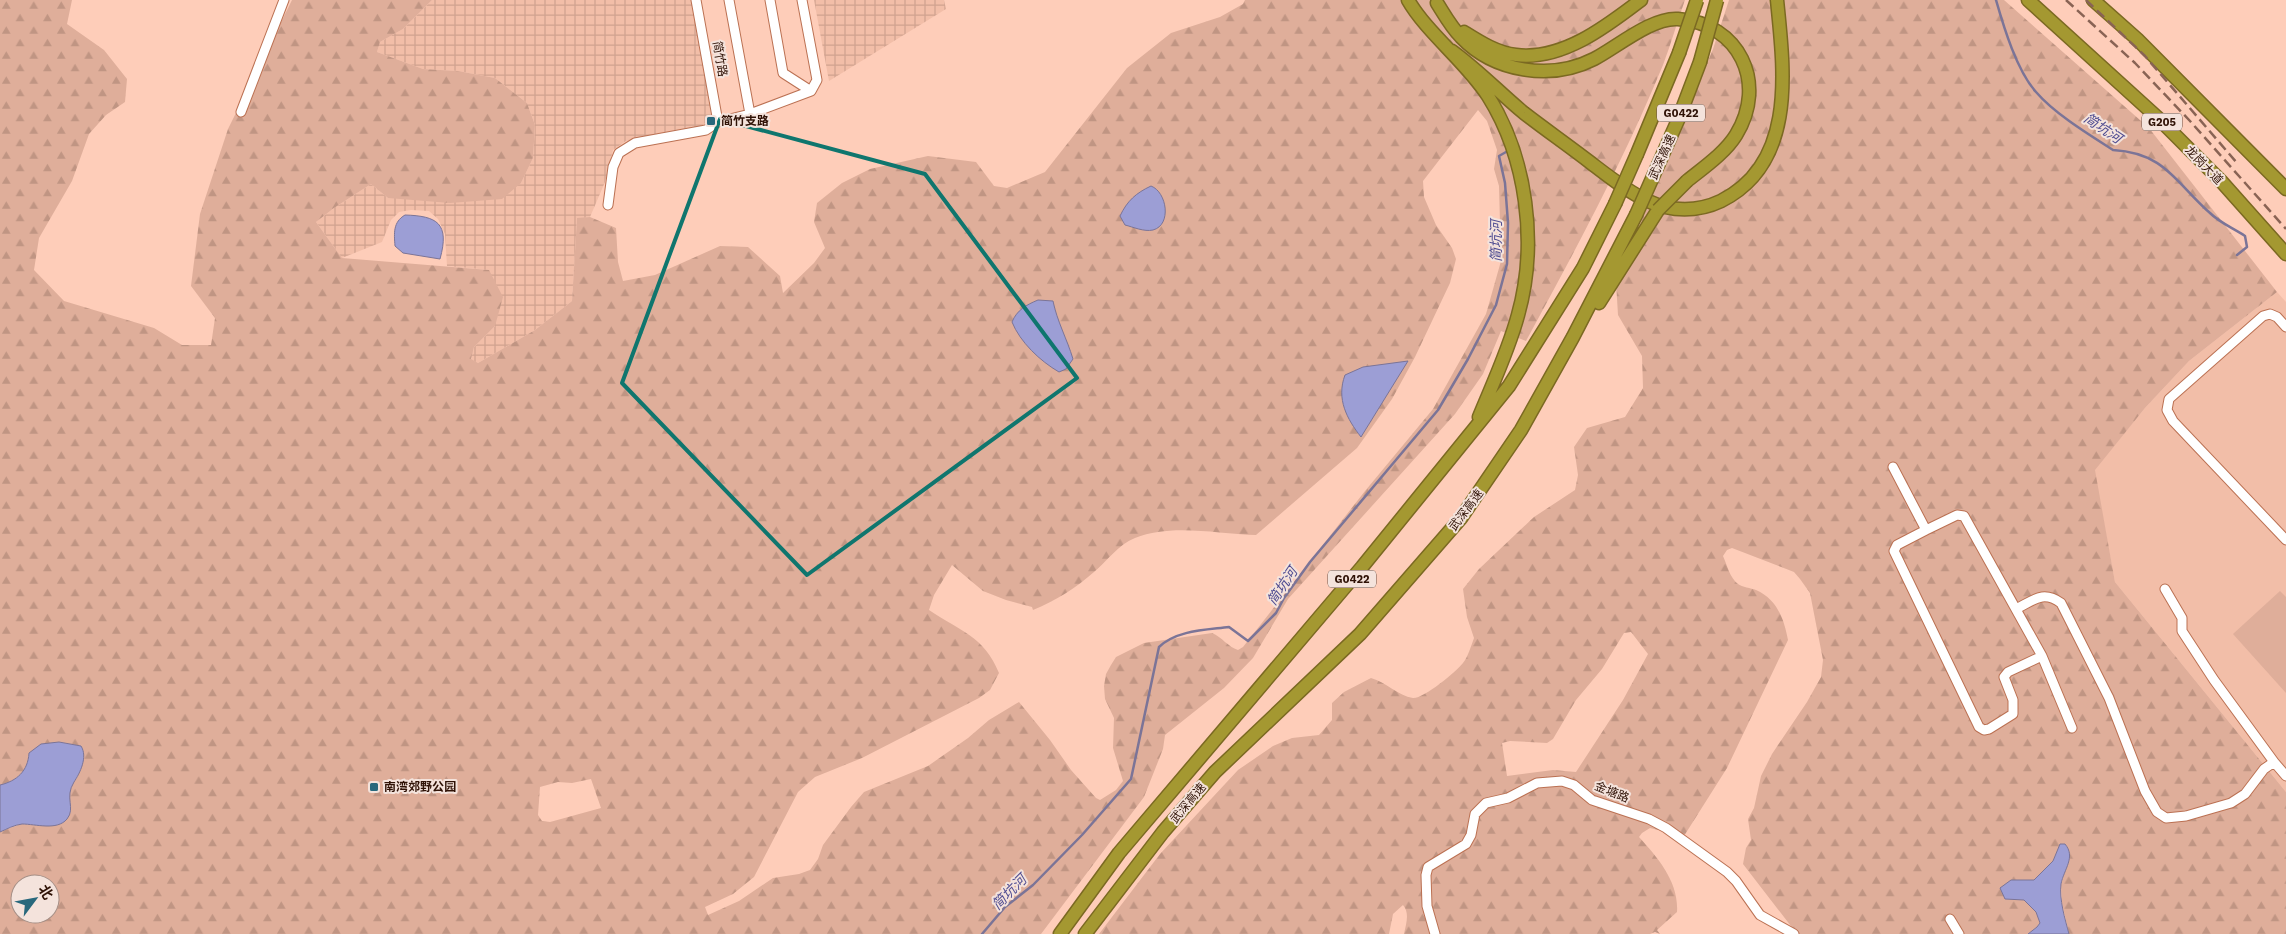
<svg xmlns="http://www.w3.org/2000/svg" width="2286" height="934" viewBox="0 0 2286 934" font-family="'Work Sans','Noto Sans SC',sans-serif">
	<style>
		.built { fill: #f2bea8 }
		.industrial { fill: url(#industrial-grid) }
		.grass { fill: #dfae9a }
		.forest { fill: url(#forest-firs); fill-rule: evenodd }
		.water { fill: #9c9ed5; stroke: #7b7497 }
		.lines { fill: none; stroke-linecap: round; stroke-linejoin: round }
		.stream { stroke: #7b7497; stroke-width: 2.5 }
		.minor-casing { stroke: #bb7153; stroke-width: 11 }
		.highway-casing { stroke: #7b6922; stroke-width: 15 }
		.minor { stroke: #fff; stroke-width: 9 }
		.highway { stroke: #a49831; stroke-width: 12 }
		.rail { stroke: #896354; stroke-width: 2.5; stroke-dasharray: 10 5; stroke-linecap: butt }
		.highway-bridge-casing { stroke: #7b6922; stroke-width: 15; stroke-linecap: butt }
		.highway-bridge { stroke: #a49831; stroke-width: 12 }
		.marked { fill: none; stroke: #0f766e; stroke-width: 4; stroke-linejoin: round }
		.poi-dot { fill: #28687c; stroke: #f4e3dc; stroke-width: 2 }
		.labels { text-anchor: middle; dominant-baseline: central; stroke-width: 4; stroke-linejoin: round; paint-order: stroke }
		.shield { fill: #f4e3dc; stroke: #6a5146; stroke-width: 1 }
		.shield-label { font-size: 11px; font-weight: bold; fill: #2f1206 }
		.street-label { font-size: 12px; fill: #2f1206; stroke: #f4e3dc }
		.poi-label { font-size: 12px; font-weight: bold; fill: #2f1206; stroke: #f4e3dc; text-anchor: start }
		.water-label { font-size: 14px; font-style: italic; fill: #504d92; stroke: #f4e3dc }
	</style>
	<defs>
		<pattern id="industrial-grid" width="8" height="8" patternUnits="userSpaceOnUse" patternTransform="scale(1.25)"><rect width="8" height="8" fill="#f2bea8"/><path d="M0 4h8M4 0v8" fill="none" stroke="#d0a28f"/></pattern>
		<pattern id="forest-firs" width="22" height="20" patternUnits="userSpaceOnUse" patternTransform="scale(1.25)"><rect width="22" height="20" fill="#dfae9a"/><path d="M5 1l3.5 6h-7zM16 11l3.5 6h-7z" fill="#c09583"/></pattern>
	</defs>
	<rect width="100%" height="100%" fill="#fecdb9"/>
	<path class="built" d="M 2277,292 L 2286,302 L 2286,792 L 2115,582 L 2094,470 L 2145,408 L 2189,361 Z"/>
	<path class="industrial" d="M 432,0 L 692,0 L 713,118 L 701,126 L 626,141 L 613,150 L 605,182 L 590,217 L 577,219 L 572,301 L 535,330 L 478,363 L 471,360 L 474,347 L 495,326 L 489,270 L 447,266 L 445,234 L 438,219 L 429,211 L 411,210 L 399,212 L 391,220 L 382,242 L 342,258 L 316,222 L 334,208 L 371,184 L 388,198 L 521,183 L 533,158 L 535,125 L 527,103 L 495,78 L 458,71 L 423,69 L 377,52 L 380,42 L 403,29 Z
		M 814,0 L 944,0 L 946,9 L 829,81 Z"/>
	<path class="grass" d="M 2280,591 L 2286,597 L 2286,693 L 2233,634 Z"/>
	<path class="forest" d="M 0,0 L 72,0 L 67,24 L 104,50 L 127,79 L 125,102 L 106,115 L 89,134 L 72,181 L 39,238 L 34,270 L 64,301 L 154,328 L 182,345 L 211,345 L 215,318 L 191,286 L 200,214 L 228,129 L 292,0 L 432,0 L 403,29 L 380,42 L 377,52 L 423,69 L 458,71 L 495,78 L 527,103 L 535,125 L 533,158 L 521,183 L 502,199 L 450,203 L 388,198 L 371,184 L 334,208 L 316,222 L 342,258 L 489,270 L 503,297 L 495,326 L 474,347 L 471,359 L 478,363 L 535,330 L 572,301 L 577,218 L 590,217 L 616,228 L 618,262 L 623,281 L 655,275 L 720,246 L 748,247 L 780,276 L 783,293 L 814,263 L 825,248 L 814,222 L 817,203 L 842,183 L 870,169 L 928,156 L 976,162 L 994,186 L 1007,188 L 1045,172 L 1127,68 L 1171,33 L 1220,17 L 1243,4 L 1245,0 L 1685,0 C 1677,22 1671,44 1663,65 C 1624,160 1575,251 1526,341 L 1501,331 L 1483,374 L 1455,414 L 1288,599 L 1253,658 L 1224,688 L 1165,735 L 1163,749 L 1144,797 L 1041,934 L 0,934 L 0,832 L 21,824 L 46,825 L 71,812 L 68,791 L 78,776 L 81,746 L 59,742 L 29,753 C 28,771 17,781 0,785 ZM 1478,110 L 1487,121 L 1497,150 L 1494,169 L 1499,186 L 1501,261 L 1486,314 L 1433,409 L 1365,491 L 1243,647 L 1238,650 C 1228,647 1222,637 1212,633 L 1144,643 L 1116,657 L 1111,665 L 1106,674 L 1104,686 L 1105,699 L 1114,718 L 1113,748 L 1123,781 L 1116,790 L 1100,800 L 1096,798 L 1071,770 L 1050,740 L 1019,702 L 989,720 L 968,738 L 928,766 L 864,792 L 851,807 L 823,845 L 818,859 L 810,870 L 799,874 L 773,878 L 739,901 L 708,915 L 705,907 L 733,894 L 754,877 L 798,792 L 815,777 L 862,758 L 979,698 L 990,690 L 999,673 C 984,636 960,631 929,610 L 934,595 L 952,565 L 983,591 L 1006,600 L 1032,607 L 1033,610 C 1055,601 1076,588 1094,572 C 1107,561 1119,544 1135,538 C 1172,523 1217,534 1256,535 L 1357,448 L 1392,399 L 1415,357 L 1450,283 L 1456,259 L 1452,248 L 1436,225 L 1424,197 L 1423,181 ZM 591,779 L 601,808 L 550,822 L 542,821 L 538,815 L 540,787 L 558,782 L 572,783 ZM 20,884 L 50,884 L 50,914 L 20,914 Z
		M 1729,0 L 2004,0 L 2149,128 L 2277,292 L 2189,361 L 2145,408 L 2095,470 L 2115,582 L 2286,792 L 2286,934 L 2069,934 L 2062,903 L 2061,885 L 2064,875 L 2060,845 L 2053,861 L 2034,880 L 2011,880 L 2005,899 L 2024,900 L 2036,912 L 2040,923 L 2037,927 L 2028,934 L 1792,934 L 1794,930 L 1743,864 L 1746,848 L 1751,840 L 1748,819 L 1754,808 L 1761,776 L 1772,754 L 1807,702 L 1821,677 L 1823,660 L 1810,593 L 1800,579 L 1794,572 L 1732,548 L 1727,550 L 1723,556 C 1727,565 1730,578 1738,584 C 1742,587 1751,588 1756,590 C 1777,599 1784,619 1788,640 L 1727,768 L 1684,836 L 1650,828 L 1642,833 L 1639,837 C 1658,858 1679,882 1677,912 L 1657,930 L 1660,934 L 1655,932 L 1650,934 L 1404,934 C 1406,924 1410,913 1403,905 L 1393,914 L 1389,934 L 1099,934 L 1160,854 L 1238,770 L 1273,746 L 1292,738 L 1319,735 L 1332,720 L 1332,703 L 1344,692 L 1371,678 C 1386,682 1398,696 1413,698 C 1423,699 1456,672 1463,663 C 1468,657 1471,646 1474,638 L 1467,617 L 1463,589 L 1479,569 L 1534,517 L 1575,490 L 1578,475 L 1574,447 L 1587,428 L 1625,417 L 1643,388 L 1642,356 L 1618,315 L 1616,282 L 1713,49 ZM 1631,632 L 1648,654 L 1623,700 L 1576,772 L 1553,770 L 1507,776 L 1502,743 L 1510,741 L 1547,743 L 1553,739 L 1576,700 L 1602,669 L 1624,633 Z"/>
	<path class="water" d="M 1151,186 C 1167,192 1172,225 1153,230 C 1144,232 1133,227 1125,225 L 1120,216 C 1127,201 1136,193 1151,186 Z
		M 405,215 C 437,216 450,223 440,259 L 403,253 L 395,246 C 394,233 393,222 405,215 Z
		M 1038,300 L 1053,301 C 1057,321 1067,339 1073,359 L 1066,369 L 1059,372 C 1040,361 1020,342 1012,322 C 1017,310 1026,305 1038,300 Z
		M 1408,361 L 1361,437 C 1347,419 1336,399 1345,375 L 1363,367 Z
		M 59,742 L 81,746 C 88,757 80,773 74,782 C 64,798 76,808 67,819 C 57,831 36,824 22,824 C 14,825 7,829 0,832 L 0,785 C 17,781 28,771 29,753 L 41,744 Z
		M 2060,844 L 2065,844 C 2076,857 2064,869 2061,884 C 2059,899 2065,919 2069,934 L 2028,934 L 2037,927 L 2040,923 L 2036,912 L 2024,900 L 2005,899 L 2000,888 L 2011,880 L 2034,880 L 2053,861 Z"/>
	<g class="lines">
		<path class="stream" d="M 1996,0 C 2004,28 2017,71 2036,92 C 2055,114 2088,134 2113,150 C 2165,153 2175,182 2210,213 C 2220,223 2233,228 2245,236 L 2247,247 L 2237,255
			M 982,934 L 1005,907 L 1033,885 L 1082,835 L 1131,779 L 1159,647 C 1177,630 1206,630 1229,627 L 1248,641 L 1276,613 L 1284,598 L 1310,562 L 1438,410 L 1468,359 L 1496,305 L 1507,264 L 1508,223 L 1505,183 L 1499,156 L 1506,152"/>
		<g class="minor-casing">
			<path id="minor" d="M 696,0 L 718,122
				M 729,0 L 750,114
				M 770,0 L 783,73 L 811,91
				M 241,112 L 284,0
				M 608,205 L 613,167 L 619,153 L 635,143 L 706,130 L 718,122 L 750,114 L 811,91 L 817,80 L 802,0
				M 2286,327 L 2277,317 L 2270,314 L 2263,316 L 2169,399 L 2167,410 L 2173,421 L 2286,540
				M 1893,467 L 1926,530 L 1897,545 L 1894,551 L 1979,727 L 1984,730 L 1989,729 L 2013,714 L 2013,700 L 2004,677 L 2008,672 L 2042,656 L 1964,516 L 1957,515 L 1926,530
				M 2165,589 L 2182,618 L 2182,631 L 2214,680 L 2274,762
				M 2016,609 C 2034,600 2043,590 2061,603 L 2109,698 L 2145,791 L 2157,812 L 2166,818 L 2186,816 L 2231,803 L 2245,794 L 2264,769 L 2274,762 L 2286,776
				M 2042,656 L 2072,728
				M 1950,919 L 1959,934
				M 1435,934 L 1427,906 L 1426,875 L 1428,867 L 1466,844 L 1471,835 L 1475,814 L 1486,803 L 1508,798 L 1537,783 L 1562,781 L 1574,785 L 1592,800 L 1649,819 L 1666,828 L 1727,872 L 1736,881 L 1760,915 L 1794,934"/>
		</g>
		<g class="highway-casing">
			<path id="highway" d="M 1408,0 C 1427,33 1466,62 1488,96 C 1527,158 1538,244 1518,315 C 1509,349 1493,383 1479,417
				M 2028,0 L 2158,118 L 2221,181 L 2286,254
				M 2093,0 L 2137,39 L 2286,189
				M 1437,3 C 1444,14 1451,27 1461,37 C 1494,72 1551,81 1594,59 C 1617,47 1652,17 1678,19 C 1739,23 1768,83 1736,135 C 1725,153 1703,168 1687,181
				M 1464,32 C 1480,42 1497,53 1516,55 C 1562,61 1607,26 1641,0
				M 1452,51 C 1478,70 1500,93 1524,113 C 1546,130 1569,146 1591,163 C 1608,176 1628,192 1648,201 C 1671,212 1698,212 1721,201 C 1797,163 1784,70 1777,0
				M 1637,154 L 1679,53
				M 1659,163 L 1678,120 L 1700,62
				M 1599,303 L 1658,210
				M 1060,934 L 1119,853 L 1362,567 L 1509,386 L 1583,268 L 1615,204
				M 1085,934 L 1163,832 L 1215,772 L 1360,634 L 1461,518 L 1521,430 L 1573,337 L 1636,215"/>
		</g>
		<use href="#minor" class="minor"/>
		<use href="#highway" class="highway"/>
		<path class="rail" d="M 2066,0 L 2135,63 L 2190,121 L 2286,229
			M 2086,0 L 2145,56 L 2237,163"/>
		<g class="highway-bridge-casing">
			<path id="highway-bridge" d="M 1679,53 L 1697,0
				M 1700,62 L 1717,0
				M 1615,204 L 1637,154
				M 1658,210 L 1687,181
				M 1636,215 L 1659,163"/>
		</g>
		<use href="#highway-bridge" class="highway-bridge"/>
	</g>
	<path class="marked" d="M 720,119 L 925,174 L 1077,378 L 807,575 L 622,383 Z"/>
	<g class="poi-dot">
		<rect x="706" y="116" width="10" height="10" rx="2.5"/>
		<rect x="369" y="782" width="10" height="10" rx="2.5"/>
	</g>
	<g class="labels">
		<g class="shield">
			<rect x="1657" y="104.5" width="48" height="17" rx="4"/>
			<rect x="2142" y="113.5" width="40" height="17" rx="4"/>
			<rect x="1328" y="570.5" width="48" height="17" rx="4"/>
		</g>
		<g class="shield-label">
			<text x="1681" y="113">G0422</text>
			<text x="2162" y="122">G205</text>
			<text x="1352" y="579">G0422</text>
		</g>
		<g class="street-label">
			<text transform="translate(720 59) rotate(80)">简竹路</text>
			<text transform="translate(1662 157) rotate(-66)">武深高速</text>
			<text transform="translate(2204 165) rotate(46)">龙岗大道</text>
			<text transform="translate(1466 510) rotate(-53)">武深高速</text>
			<text transform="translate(1612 792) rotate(22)">金塘路</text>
			<text transform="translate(1188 803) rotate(-50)">武深高速</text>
		</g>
		<g class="poi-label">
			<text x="721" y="121">简竹支路</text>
			<text x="384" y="787">南湾郊野公园</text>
		</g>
		<g class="water-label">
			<text transform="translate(2103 128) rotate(34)">简坑河</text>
			<text transform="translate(1496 241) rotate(-90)">简坑河</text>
			<text transform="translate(1282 586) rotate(-56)">简坑河</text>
			<text transform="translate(1009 892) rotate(-45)">简坑河</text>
		</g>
	</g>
	<g transform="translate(35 899) rotate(58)"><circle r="24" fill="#f4e3dc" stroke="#a58f86"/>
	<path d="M0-4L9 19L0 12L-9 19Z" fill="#28687c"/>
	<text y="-8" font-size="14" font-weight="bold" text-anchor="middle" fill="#2f1206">北</text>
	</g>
</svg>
